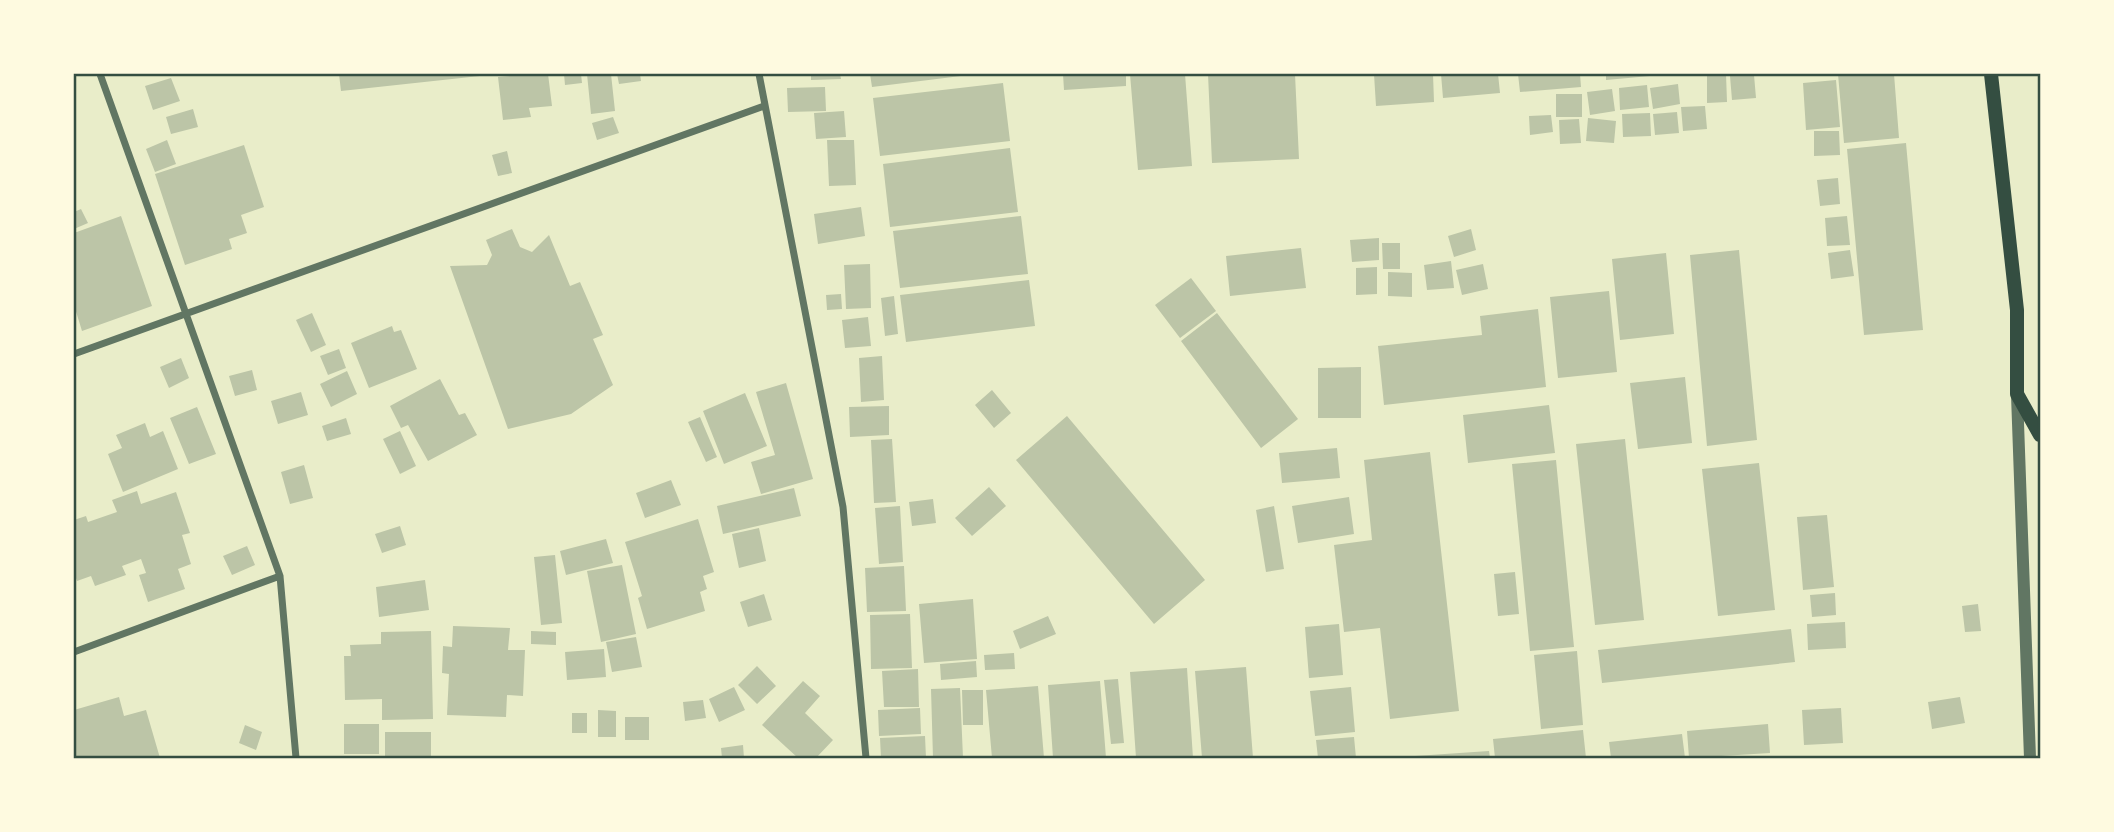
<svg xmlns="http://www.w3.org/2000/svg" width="2114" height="832" viewBox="0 0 2114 832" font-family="'Public Sans',sans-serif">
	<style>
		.building { fill: #bcc5a7 }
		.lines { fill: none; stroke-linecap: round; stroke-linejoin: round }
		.minor { stroke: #617663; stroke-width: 7 }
		.tertiary { stroke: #617663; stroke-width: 12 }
		.secondary { stroke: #344e41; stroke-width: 14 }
		.neatline { fill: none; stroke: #344e41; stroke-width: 2.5 }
	</style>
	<rect width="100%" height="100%" fill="#e9edc9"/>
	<path class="building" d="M 339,74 L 489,74 L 489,75 L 341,91 Z
		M 532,74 L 548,74 L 552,106 L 529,108 L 531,117 L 503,120 L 498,77 Z
		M 564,74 L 581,74 L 582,83 L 565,85 Z
		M 587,74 L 611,74 L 615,111 L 591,114 Z
		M 617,74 L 640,74 L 641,81 L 619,84 Z
		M 811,74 L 840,74 L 841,79 L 811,80 Z
		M 870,74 L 968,74 L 969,75 L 872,87 Z
		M 1063,74 L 1126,74 L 1126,86 L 1064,90 Z
		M 1130,74 L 1185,74 L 1192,166 L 1138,170 Z
		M 1208,74 L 1295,74 L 1299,159 L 1212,163 Z
		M 1374,74 L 1433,74 L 1434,102 L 1376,106 Z
		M 1441,74 L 1498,74 L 1500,93 L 1443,98 Z
		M 1518,74 L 1580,74 L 1581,87 L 1520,92 Z
		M 1606,74 L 1661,74 L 1661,75 L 1606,80 Z
		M 1707,74 L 1726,74 L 1727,102 L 1707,103 Z
		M 1838,74 L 1894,74 L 1899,138 L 1844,143 Z
		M 1754,75 L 1756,98 L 1732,100 L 1730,76 Z
		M 171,78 L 180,101 L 153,110 L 145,86 Z
		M 1836,80 L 1840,127 L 1806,130 L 1803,83 Z
		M 1003,83 L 1010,141 L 880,156 L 873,98 Z
		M 1678,84 L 1680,104 L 1653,109 L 1650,88 Z
		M 1647,85 L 1649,107 L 1620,110 L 1619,88 Z
		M 825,87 L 826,111 L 788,112 L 787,88 Z
		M 1612,89 L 1615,111 L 1590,115 L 1587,92 Z
		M 1556,94 L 1582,94 L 1582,117 L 1556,117 Z
		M 1705,106 L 1707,129 L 1683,131 L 1681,107 Z
		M 193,109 L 198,127 L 171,134 L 166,117 Z
		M 844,111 L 846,137 L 816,139 L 814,113 Z
		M 1677,112 L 1679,133 L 1655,135 L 1653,114 Z
		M 1650,113 L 1651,136 L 1623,137 L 1622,114 Z
		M 1551,115 L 1553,132 L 1530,135 L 1529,116 Z
		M 613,117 L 619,133 L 597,140 L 592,123 Z
		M 1588,118 L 1616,121 L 1614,143 L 1586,141 Z
		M 1579,119 L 1581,143 L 1560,144 L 1559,120 Z
		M 1814,131 L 1839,131 L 1840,155 L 1814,156 Z
		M 167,140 L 176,164 L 155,172 L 146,149 Z
		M 827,140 L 854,140 L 856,185 L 829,186 Z
		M 1906,143 L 1923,330 L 1864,335 L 1847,149 Z
		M 244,145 L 264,207 L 241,215 L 247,233 L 229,239 L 232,249 L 185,265 L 155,174 Z
		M 1010,148 L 1018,212 L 890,227 L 883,164 Z
		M 507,151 L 512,173 L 498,176 L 492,155 Z
		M 1838,178 L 1840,204 L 1820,206 L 1817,180 Z
		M 861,207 L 865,236 L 818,244 L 814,214 Z
		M 81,209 L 88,223 L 74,229 L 74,212 Z
		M 121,216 L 152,306 L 82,331 L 74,305 L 74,233 Z
		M 1021,216 L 1028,274 L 900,288 L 893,231 Z
		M 1847,216 L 1850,245 L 1827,246 L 1825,218 Z
		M 512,229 L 520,247 L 532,252 L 549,235 L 570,286 L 580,282 L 603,335 L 593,339 L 613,385 L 571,414 L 508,429 L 450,266 L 487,265 L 492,255 L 486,240 Z
		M 1471,229 L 1476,250 L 1454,257 L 1448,236 Z
		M 1379,238 L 1379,260 L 1352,262 L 1350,240 Z
		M 1382,243 L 1400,243 L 1400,269 L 1383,269 Z
		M 1301,248 L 1306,288 L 1230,296 L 1226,256 Z
		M 1739,250 L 1757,440 L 1707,446 L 1690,255 Z
		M 1850,250 L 1854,276 L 1831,279 L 1828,253 Z
		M 1666,253 L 1674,334 L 1620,340 L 1612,259 Z
		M 1451,261 L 1454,288 L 1427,290 L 1424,265 Z
		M 870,264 L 871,308 L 846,309 L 844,265 Z
		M 1483,264 L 1488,289 L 1462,295 L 1456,270 Z
		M 1377,267 L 1377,294 L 1356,295 L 1356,268 Z
		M 1388,272 L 1412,273 L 1412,297 L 1388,296 Z
		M 1191,278 L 1216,311 L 1180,338 L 1155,305 Z
		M 1029,280 L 1035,326 L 906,342 L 900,295 Z
		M 1609,291 L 1617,372 L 1558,378 L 1550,297 Z
		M 841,294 L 842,309 L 827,310 L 826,295 Z
		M 894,296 L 898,334 L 885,336 L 881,298 Z
		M 1538,309 L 1546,387 L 1384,405 L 1378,346 L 1482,335 L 1480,316 Z
		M 312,313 L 326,345 L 311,352 L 296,320 Z
		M 1217,313 L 1298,419 L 1261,448 L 1181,341 Z
		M 868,317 L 871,346 L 845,348 L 842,320 Z
		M 392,326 L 394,332 L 401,330 L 417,369 L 369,388 L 351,343 Z
		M 339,349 L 346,368 L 328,375 L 320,356 Z
		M 882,356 L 884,400 L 861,402 L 859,358 Z
		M 181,358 L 189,378 L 169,388 L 160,367 Z
		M 1361,367 L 1361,418 L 1318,418 L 1318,368 Z
		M 252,370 L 257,390 L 235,396 L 229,376 Z
		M 347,371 L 357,394 L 331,407 L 320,384 Z
		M 1685,377 L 1692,443 L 1638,449 L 1630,383 Z
		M 440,379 L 459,415 L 465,413 L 477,435 L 428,461 L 408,425 L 401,428 L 390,406 Z
		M 786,383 L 813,479 L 761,494 L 751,462 L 775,455 L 756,392 Z
		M 992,390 L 1011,413 L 994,428 L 975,405 Z
		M 301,392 L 308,415 L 278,424 L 271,401 Z
		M 745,393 L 767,446 L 724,464 L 703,411 Z
		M 1549,405 L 1555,453 L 1468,463 L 1463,415 Z
		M 889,406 L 889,435 L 850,437 L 849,407 Z
		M 197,407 L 216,454 L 189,464 L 170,418 Z
		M 1067,416 L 1205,580 L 1154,624 L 1016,460 Z
		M 700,417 L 717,457 L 706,462 L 688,422 Z
		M 346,418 L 351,434 L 327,441 L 322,426 Z
		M 145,423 L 150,437 L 163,431 L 178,469 L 123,492 L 108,454 L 122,448 L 116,435 Z
		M 400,431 L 416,466 L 400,474 L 383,439 Z
		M 892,439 L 896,502 L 874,503 L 871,440 Z
		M 1625,439 L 1644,620 L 1595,625 L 1576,444 Z
		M 1337,448 L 1340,478 L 1282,483 L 1279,453 Z
		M 1430,452 L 1459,711 L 1390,719 L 1380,628 L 1344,632 L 1334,545 L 1372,540 L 1364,460 Z
		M 1556,460 L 1574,647 L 1530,651 L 1512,464 Z
		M 1759,463 L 1775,610 L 1718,616 L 1702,469 Z
		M 304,465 L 313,498 L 290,504 L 281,472 Z
		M 671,480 L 681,505 L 645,518 L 636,493 Z
		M 989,487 L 1006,506 L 972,536 L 955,518 Z
		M 794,488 L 801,516 L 723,534 L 717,506 Z
		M 137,491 L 141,504 L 176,492 L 190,533 L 182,535 L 191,564 L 178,569 L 185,589 L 148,602 L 139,575 L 146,573 L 141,559 L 122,566 L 126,575 L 95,586 L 91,576 L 77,581 L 74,573 L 74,520 L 86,516 L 88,522 L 117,512 L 112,500 Z
		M 1349,497 L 1354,534 L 1298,543 L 1292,506 Z
		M 933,499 L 936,523 L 912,526 L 909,502 Z
		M 900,506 L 903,562 L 879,564 L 875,508 Z
		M 1274,506 L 1284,569 L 1266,572 L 1256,510 Z
		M 1827,515 L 1834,587 L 1803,590 L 1797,517 Z
		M 698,519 L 714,572 L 703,576 L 707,589 L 700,592 L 705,611 L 647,629 L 638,598 L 642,596 L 625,542 Z
		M 400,526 L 406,545 L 382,553 L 375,534 Z
		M 759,528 L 766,561 L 739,568 L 732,534 Z
		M 606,539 L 613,563 L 566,575 L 560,551 Z
		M 247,546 L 255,565 L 232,575 L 223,556 Z
		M 555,555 L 562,623 L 541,625 L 534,557 Z
		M 622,565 L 636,634 L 601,642 L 587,571 Z
		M 904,566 L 906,611 L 867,612 L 865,568 Z
		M 1515,572 L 1519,614 L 1498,616 L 1494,574 Z
		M 425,580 L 429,610 L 379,617 L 376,587 Z
		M 1835,593 L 1836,615 L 1812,617 L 1810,595 Z
		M 764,594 L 772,620 L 748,627 L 740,602 Z
		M 973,599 L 977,659 L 924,663 L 919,604 Z
		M 1978,604 L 1981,631 L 1965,632 L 1962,606 Z
		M 910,614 L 912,668 L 871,669 L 870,615 Z
		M 1048,616 L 1056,634 L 1020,649 L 1013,631 Z
		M 1845,622 L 1846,648 L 1808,650 L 1807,624 Z
		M 1339,624 L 1343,675 L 1309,678 L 1305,627 Z
		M 453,626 L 510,628 L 508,650 L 525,650 L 523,696 L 507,695 L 506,717 L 447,715 L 449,674 L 442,673 L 443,646 L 452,647 Z
		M 1791,629 L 1795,662 L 1602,683 L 1598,650 Z
		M 431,631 L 433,719 L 382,720 L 382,699 L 345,700 L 344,656 L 351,656 L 350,645 L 381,644 L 381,632 Z
		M 531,631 L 556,632 L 556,645 L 531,644 Z
		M 636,637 L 642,667 L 612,672 L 606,642 Z
		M 604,649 L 606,677 L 567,680 L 565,652 Z
		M 1577,651 L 1583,725 L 1541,729 L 1534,655 Z
		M 1014,653 L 1015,669 L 985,670 L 984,655 Z
		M 976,661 L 977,677 L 941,680 L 940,664 Z
		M 757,666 L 776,686 L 757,704 L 738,685 Z
		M 1246,667 L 1253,758 L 1202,758 L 1195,671 Z
		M 1187,668 L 1193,758 L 1136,758 L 1130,672 Z
		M 918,669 L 919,707 L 884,707 L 882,671 Z
		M 1118,679 L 1124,743 L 1111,744 L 1104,680 Z
		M 803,681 L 820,696 L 805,713 L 833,740 L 816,758 L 798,758 L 762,725 Z
		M 1100,681 L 1106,758 L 1053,758 L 1048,685 Z
		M 1038,686 L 1044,758 L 992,758 L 986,690 Z
		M 734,687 L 745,710 L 719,722 L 709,699 Z
		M 1351,687 L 1355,732 L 1315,736 L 1310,691 Z
		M 960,688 L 963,758 L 933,758 L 931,689 Z
		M 962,690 L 983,690 L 983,725 L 963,725 Z
		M 119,697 L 124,716 L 146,710 L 160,758 L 74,758 L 74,710 Z
		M 1960,697 L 1965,723 L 1932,729 L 1928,702 Z
		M 703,700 L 706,718 L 685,721 L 683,702 Z
		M 920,708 L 921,734 L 879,736 L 878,710 Z
		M 1841,708 L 1843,743 L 1804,745 L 1802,710 Z
		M 598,710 L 616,711 L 616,737 L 598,737 Z
		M 572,713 L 587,713 L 587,733 L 572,733 Z
		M 625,717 L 649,717 L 649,740 L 625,740 Z
		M 344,724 L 379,724 L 379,754 L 344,754 Z
		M 1768,724 L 1770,753 L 1689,758 L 1687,731 Z
		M 245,725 L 262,732 L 256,750 L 239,743 Z
		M 1583,730 L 1586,758 L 1495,758 L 1493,739 Z
		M 385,732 L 431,732 L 431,758 L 385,758 Z
		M 1682,734 L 1685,758 L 1611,758 L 1609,742 Z
		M 925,736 L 926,758 L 881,758 L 880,738 Z
		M 1354,737 L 1356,758 L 1318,758 L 1316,740 Z
		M 743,745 L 744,758 L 722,758 L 721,748 Z
		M 1489,751 L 1490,758 L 1415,758 L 1415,756 Z"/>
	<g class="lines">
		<path class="minor" d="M 100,74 L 280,576 L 296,758
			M 759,74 L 843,507 L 866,758
			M 74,354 L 764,106
			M 74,652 L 280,576"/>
		<path class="tertiary" d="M 2017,395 L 2030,758"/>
		<path class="secondary" d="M 1991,74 L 2017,310 L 2017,394 L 2040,435"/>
	</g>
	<rect width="2114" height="832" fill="none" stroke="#fefae0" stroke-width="150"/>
	<rect x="75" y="75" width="1964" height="682" class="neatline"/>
</svg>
